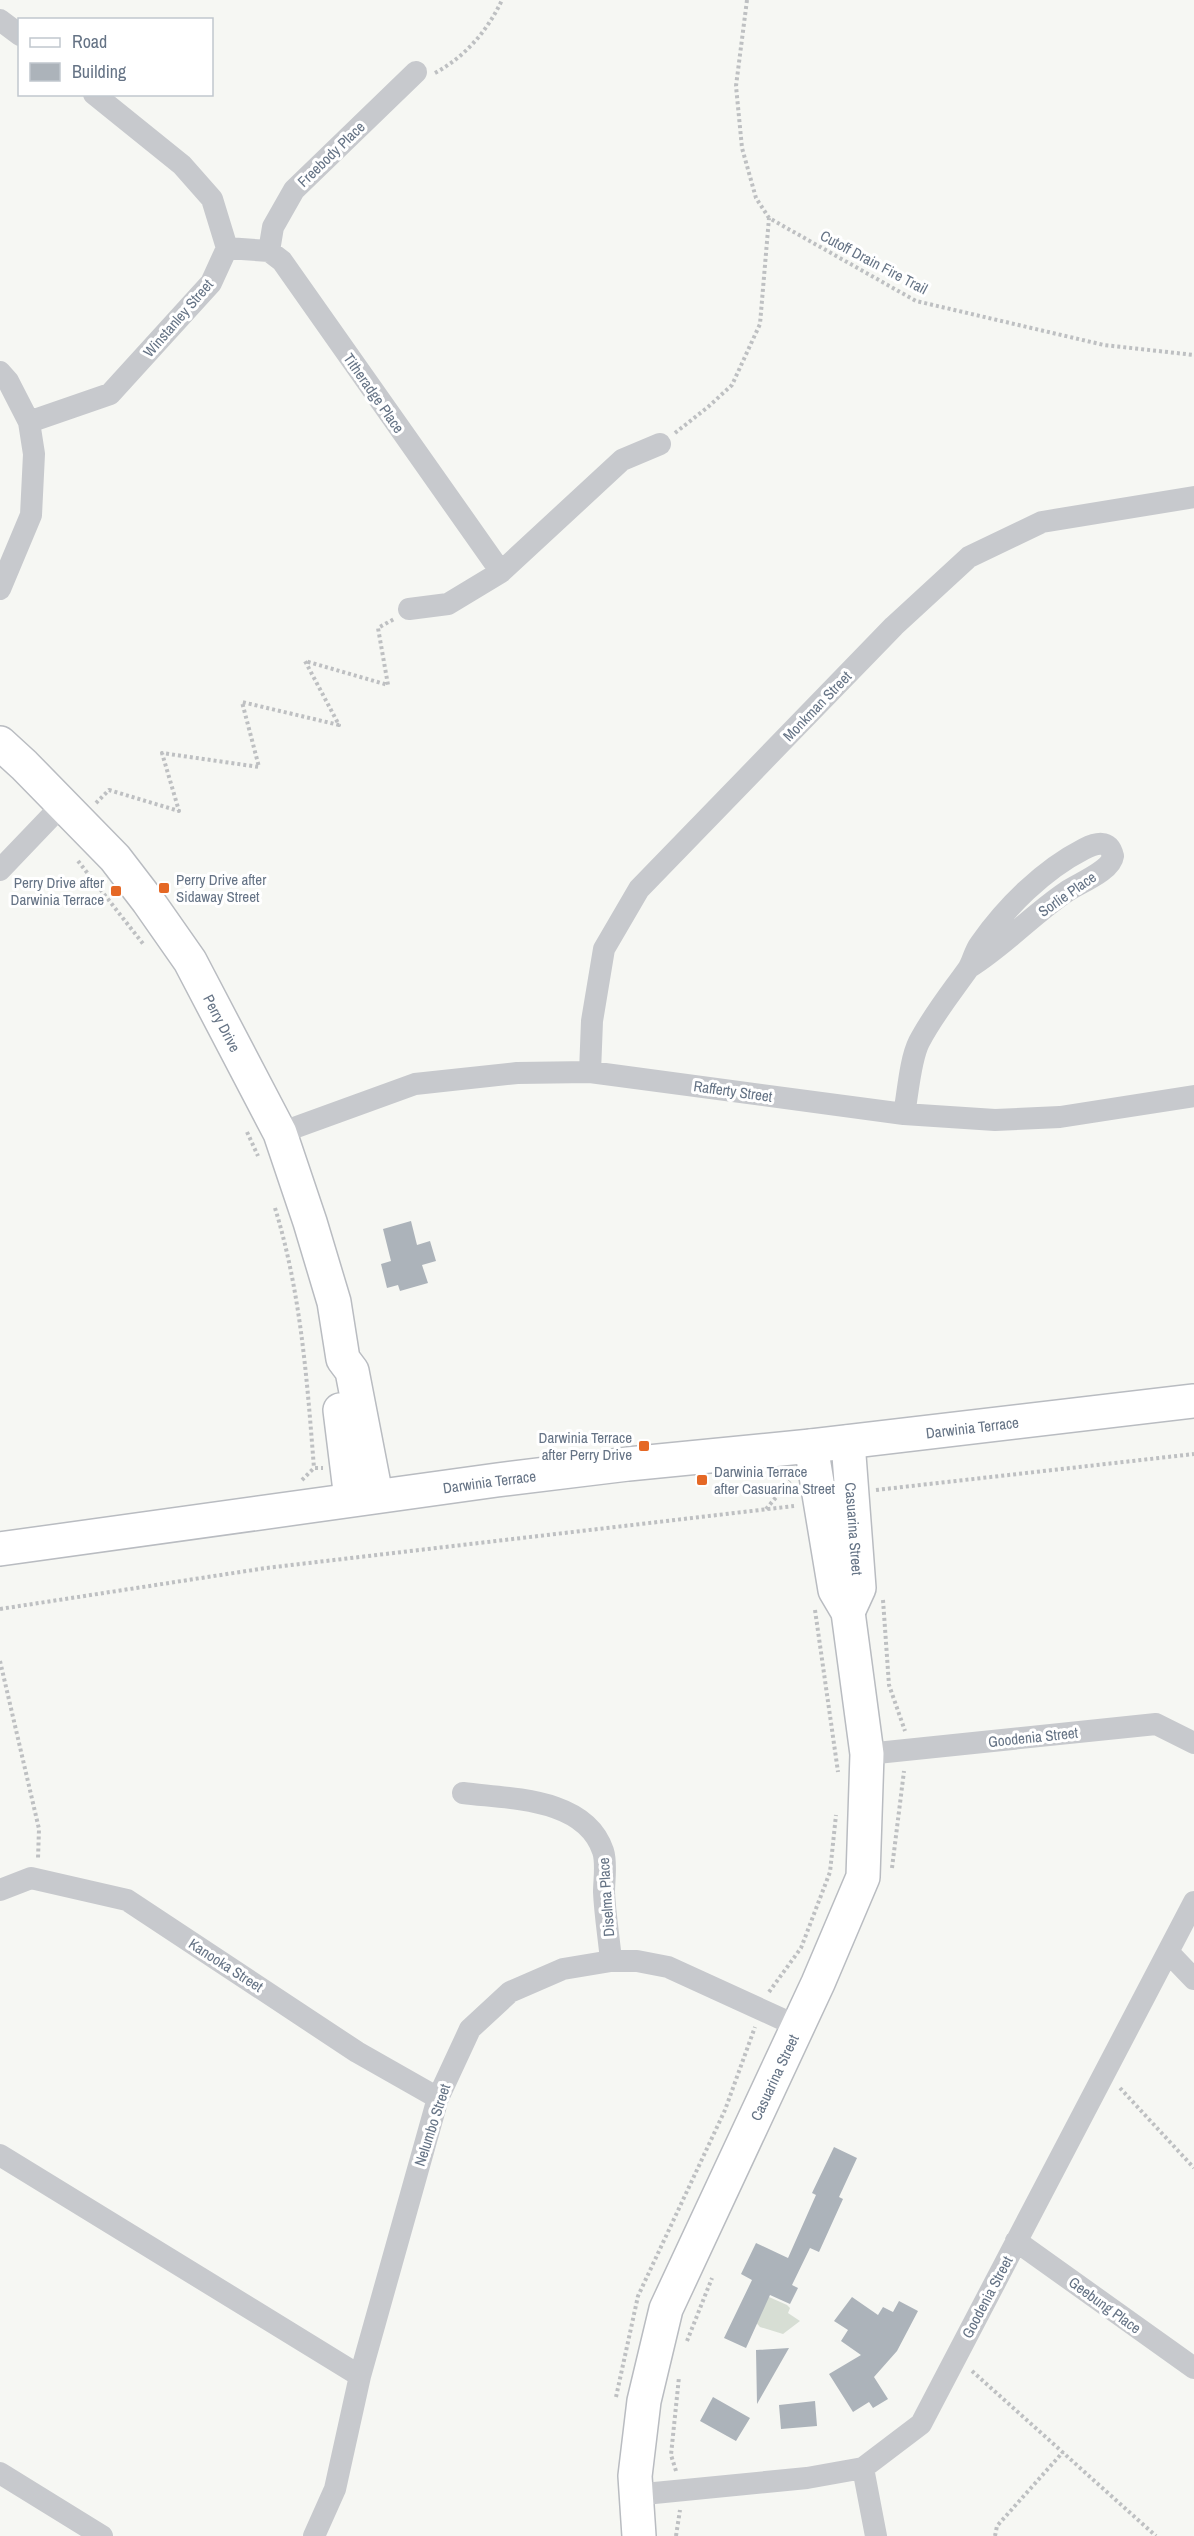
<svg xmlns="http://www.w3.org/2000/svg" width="1194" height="2536" viewBox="0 0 1194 2536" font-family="'Archivo Narrow',sans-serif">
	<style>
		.green { fill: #d7ded4 }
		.building { fill: #acb3ba }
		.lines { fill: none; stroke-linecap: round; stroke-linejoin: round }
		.secondary-casing { stroke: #b9bcc1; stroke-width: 36 }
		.path { stroke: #bec0c2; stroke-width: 4; stroke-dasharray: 3 3; stroke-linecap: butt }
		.street { stroke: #c7c9cd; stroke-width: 22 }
		.secondary { stroke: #fff; stroke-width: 33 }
		.poi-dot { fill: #e56825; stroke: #fff; stroke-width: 2 }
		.labels { text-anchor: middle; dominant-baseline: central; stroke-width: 6; stroke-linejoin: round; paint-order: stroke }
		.street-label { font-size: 15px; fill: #657385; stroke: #fff }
		.poi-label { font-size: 15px; fill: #657385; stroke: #fff; text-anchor: start }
	</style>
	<rect width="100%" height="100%" fill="#f6f7f3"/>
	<path class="green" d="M 769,2297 L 787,2305 L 790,2308 L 788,2313 L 800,2321 L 783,2334 L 760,2327 L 753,2319 Z"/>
	<path class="building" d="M 411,1221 L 417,1245 L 430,1241 L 436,1261 L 422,1265 L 428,1283 L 400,1291 L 398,1285 L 387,1288 L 381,1264 L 391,1261 L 383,1229 Z
		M 834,2147 L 857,2158 L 839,2197 L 843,2199 L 819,2252 L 810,2248 L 792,2285 L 798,2288 L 790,2304 L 770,2295 L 746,2348 L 724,2338 L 752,2280 L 741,2274 L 756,2243 L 788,2258 L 816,2195 L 812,2193 Z
		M 852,2297 L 878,2315 L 883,2307 L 893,2312 L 899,2301 L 918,2311 L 897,2351 L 874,2377 L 888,2399 L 873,2408 L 869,2402 L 853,2412 L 829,2374 L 861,2355 L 841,2341 L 848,2330 L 834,2321 Z
		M 789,2348 L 757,2404 L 756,2350 Z
		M 713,2397 L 750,2418 L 736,2441 L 700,2421 Z
		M 815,2401 L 817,2426 L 781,2429 L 779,2405 Z"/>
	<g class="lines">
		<g class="secondary-casing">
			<g id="secondary">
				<path id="s1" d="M 0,743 L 24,765 L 115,858 L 148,901 L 190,961 L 280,1133 L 310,1222 L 334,1302 L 343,1359 L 352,1371 L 376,1495"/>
				<path d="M 340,1410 L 351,1499"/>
				<path id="s2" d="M 848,1442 L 859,1588 L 848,1612"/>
				<path id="s3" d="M 0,1549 L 497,1480 L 628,1464 L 811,1446 L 1194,1401"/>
				<path id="s4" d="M 639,2536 L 635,2476 L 644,2401 L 666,2309 L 818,1983 L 863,1877 L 867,1754 L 848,1612 L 835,1590 L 811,1446"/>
			</g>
		</g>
		<path class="path" d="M 747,0 L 736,86 L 742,148 L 756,198 L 769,218 L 916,301 L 1104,345 L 1194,355
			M 435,73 C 465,57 488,30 502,0
			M 675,433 L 708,407 L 732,385 L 760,324 L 769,218
			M 96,803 L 109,790 L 179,811 L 162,753 L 259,767 L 242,702 L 339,725 L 305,661 L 388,685 L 378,628 L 394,619
			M 78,861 L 144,945
			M 247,1132 L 258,1156
			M 275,1208 C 301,1293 307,1380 314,1468
			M 302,1480 L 314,1468 L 323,1468
			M 876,1490 L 1194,1454
			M 766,1509 L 790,1481
			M 883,1600 L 889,1685 L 905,1731
			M 0,1609 L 266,1568 L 794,1506
			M 815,1610 L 838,1772
			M 0,1661 L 39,1829 L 38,1859
			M 892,1868 L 904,1771
			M 769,1992 L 801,1948 L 830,1872 L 836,1815
			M 1120,2088 L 1194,2168
			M 687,2341 L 712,2278
			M 972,2371 L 1156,2536
			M 616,2397 L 638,2296 L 725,2110 L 755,2027
			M 676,2471 L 671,2455 L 679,2377
			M 676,2536 L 680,2510
			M 995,2536 L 997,2526 L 1063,2452"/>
		<path class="street" d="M 0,20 L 20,35
			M 227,248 L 269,251 L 282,261 L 501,572
			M 269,251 L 273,227 L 294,190 L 416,72
			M 0,372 L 8,381 L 29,422 L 34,454 L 31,515 L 0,589
			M 29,422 L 110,394 L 211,283 L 227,248 L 212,199 L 182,165 L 94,94
			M 409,609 L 448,604 L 501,572 L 622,460 L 660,444
			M 0,870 L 63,804
			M 590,1072 L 592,1021 L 604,949 L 639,889 L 894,626 L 969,557 L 1042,522 L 1194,497
			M 904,1114 C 908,1093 910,1060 919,1042 C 933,1015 951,993 968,969 C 973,962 974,952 980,944 C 1006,907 1043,870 1084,849 C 1096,843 1109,839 1113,856 C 1111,871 1079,883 1066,892 C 1032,915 1005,945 970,967
			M 280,1133 L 415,1084 L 517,1073 L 590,1072 L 904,1114 L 995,1120 L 1060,1117 L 1194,1096
			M 867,1754 L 1156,1724 L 1194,1743
			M 463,1793 C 509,1799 585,1797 603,1851 C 607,1863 604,1880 604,1892 C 605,1915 609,1938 611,1961
			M 0,1890 L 31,1878 L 127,1900 L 357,2052 L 438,2098
			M 1168,1952 L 1194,1979
			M 0,2155 L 360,2376
			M 1016,2241 L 1194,2368
			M 863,2468 L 876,2536
			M 0,2473 L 102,2536
			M 634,2495 L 807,2478 L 863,2468 L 921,2424 L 1194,1902
			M 314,2536 L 335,2489 L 360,2376 L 438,2098 L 470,2029 L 510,1992 L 563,1969 L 611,1961 L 637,1961 L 668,1967 L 797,2026"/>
		<use href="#secondary" class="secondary"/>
	</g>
	<g class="poi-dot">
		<rect x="158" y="882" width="12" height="12" rx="3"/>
		<rect x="110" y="885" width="12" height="12" rx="3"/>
		<rect x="638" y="1440" width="12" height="12" rx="3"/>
		<rect x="696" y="1474" width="12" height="12" rx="3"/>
	</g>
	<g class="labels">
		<g class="street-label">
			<text transform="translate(331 154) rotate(-44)">Freebody Place</text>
			<text transform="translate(874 262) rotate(28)">Cutoff Drain Fire Trail</text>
			<text transform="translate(178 318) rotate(-49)">Winstanley Street</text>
			<text transform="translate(374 393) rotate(55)">Titheradge Place</text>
			<text transform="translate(817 706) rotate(-46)">Monkman Street</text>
			<text transform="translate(1067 894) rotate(-35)">Sorlie Place</text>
			<text stroke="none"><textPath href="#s1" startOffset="360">Perry Drive</textPath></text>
			<text transform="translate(733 1091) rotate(8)">Rafferty Street</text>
			<text stroke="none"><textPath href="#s3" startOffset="980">Darwinia Terrace</textPath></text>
			<text stroke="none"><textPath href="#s3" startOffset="494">Darwinia Terrace</textPath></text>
			<text stroke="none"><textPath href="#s2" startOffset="87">Casuarina Street</textPath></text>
			<text transform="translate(1033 1737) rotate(-6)">Goodenia Street</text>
			<text transform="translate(606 1897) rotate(-94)">Diselma Place</text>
			<text transform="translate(226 1965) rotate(33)">Kanooka Street</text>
			<text stroke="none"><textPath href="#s4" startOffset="486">Casuarina Street</textPath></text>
			<text transform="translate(432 2125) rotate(-72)">Nelumbo Street</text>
			<text transform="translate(987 2297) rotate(-62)">Goodenia Street</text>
			<text transform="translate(1105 2305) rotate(36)">Geebung Place</text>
		</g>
		<g class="poi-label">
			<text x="176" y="879">Perry Drive after<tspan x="176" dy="17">Sidaway Street</tspan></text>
			<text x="104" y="882" text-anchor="end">Perry Drive after<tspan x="104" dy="17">Darwinia Terrace</tspan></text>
			<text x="632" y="1437" text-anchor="end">Darwinia Terrace<tspan x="632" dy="17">after Perry Drive</tspan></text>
			<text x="714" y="1471">Darwinia Terrace<tspan x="714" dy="17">after Casuarina Street</tspan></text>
		</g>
	</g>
	<rect x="18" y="18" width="195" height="78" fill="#ffffff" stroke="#c1c7ce" stroke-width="1.5"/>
	<rect x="30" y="38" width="30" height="9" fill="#ffffff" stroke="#c1c7ce" stroke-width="1.5"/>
	<text x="72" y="48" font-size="18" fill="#657385">Road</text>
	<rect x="30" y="63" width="30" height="18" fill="#acb3ba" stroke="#c1c7ce" stroke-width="1.5"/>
	<text x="72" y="78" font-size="18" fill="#657385">Building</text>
</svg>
